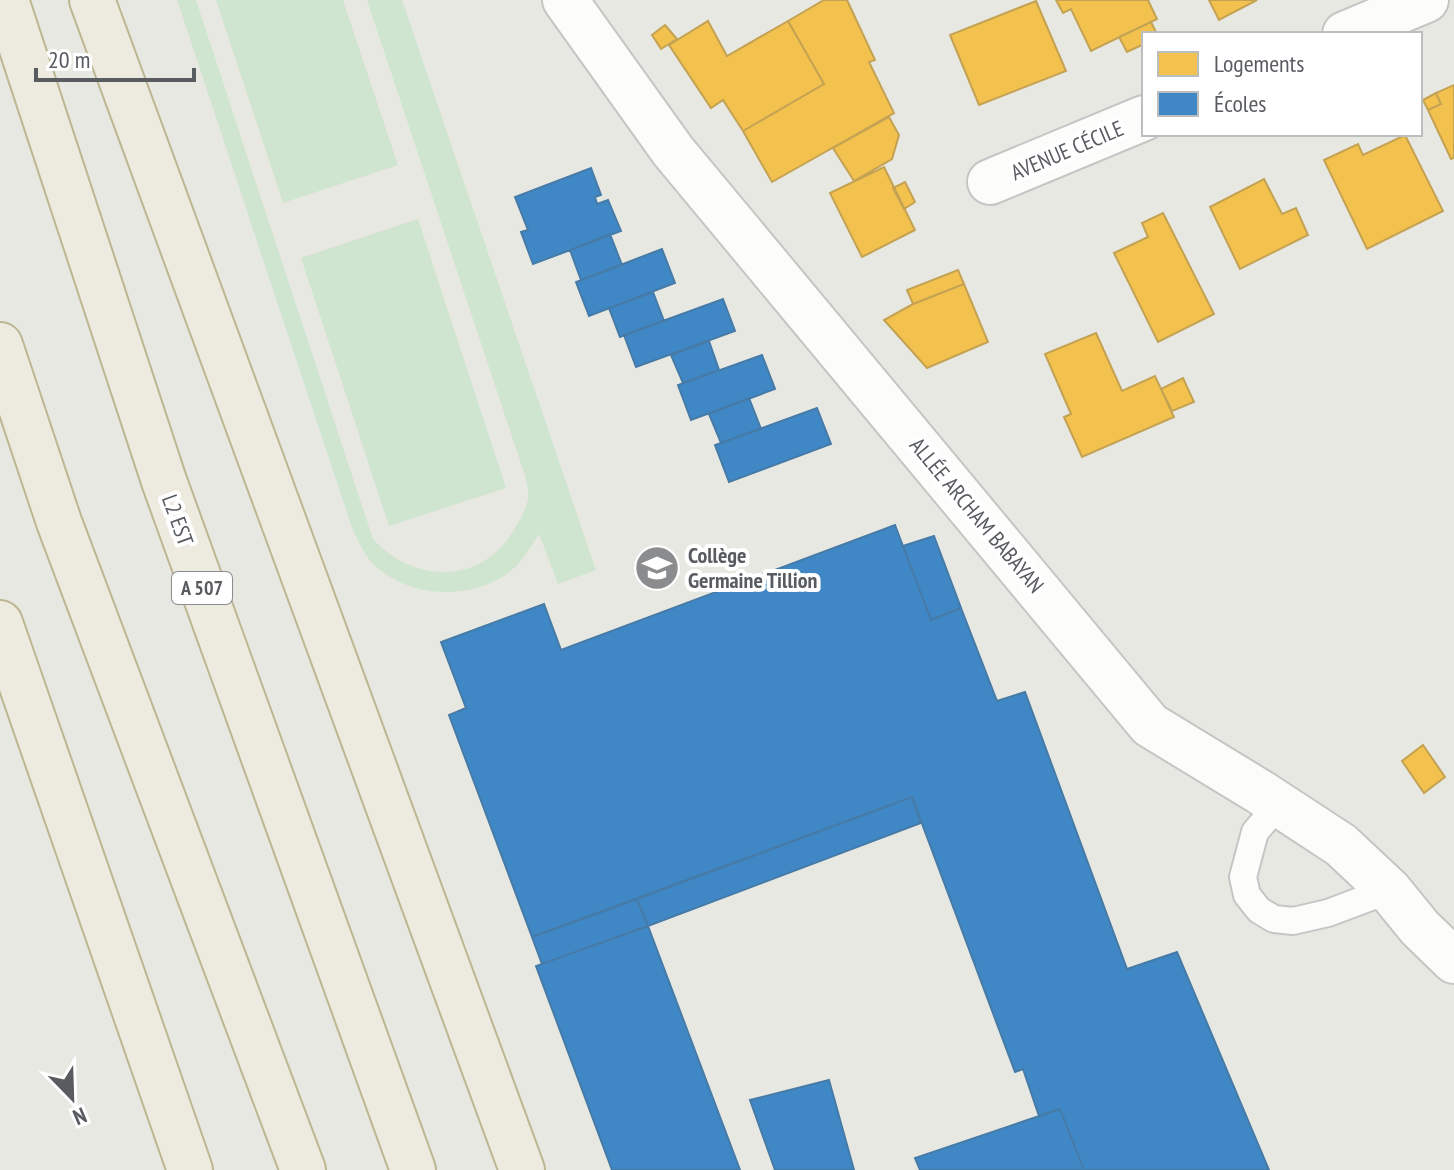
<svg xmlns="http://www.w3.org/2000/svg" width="1454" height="1170" viewBox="0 0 1454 1170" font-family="'PT Sans Narrow',sans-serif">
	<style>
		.green { fill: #d0e5d0 }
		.homes { fill: #f2c14e; stroke: #c4a253; stroke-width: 2 }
		.schools { fill: #3f88c5; stroke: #467aa7; stroke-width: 2 }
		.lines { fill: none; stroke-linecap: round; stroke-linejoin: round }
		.service-casing { stroke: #c5c6c4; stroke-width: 30 }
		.minor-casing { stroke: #c5c6c4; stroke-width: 48 }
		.motorway-casing { stroke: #bdb692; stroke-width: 48 }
		.service { stroke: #fcfcfb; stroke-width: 26 }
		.minor { stroke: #fcfcfb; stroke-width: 44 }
		.motorway { stroke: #edebdf; stroke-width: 44 }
		.labels { text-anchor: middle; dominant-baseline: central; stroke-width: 8; stroke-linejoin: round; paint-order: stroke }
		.shield { fill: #fff; stroke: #8a8c90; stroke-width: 2 }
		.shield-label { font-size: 20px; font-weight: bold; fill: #585b60 }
		.street-label { font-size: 22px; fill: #585b60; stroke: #fff }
		.poi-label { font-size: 22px; font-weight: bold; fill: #585b60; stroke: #fff; text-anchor: start }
	</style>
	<rect width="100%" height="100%" fill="#e8e8e2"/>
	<path class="green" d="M 177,0 L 196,0 L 373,539 C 411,581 476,586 510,536 C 517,525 527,510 528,497 C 529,490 526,480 524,473 L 367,0 L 402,0 L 596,570 L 558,584 L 539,534 C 530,548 522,563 508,573 C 470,601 409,598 374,565 C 364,555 358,540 352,528 Z
		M 216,0 L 343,0 L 398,165 L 283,203 Z
		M 418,219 L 506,488 L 389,526 L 301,258 Z"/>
	<path class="homes" d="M 824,0 L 847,0 L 875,60 L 869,62 L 894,113 L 772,182 L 743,131 L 824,84 L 788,21 Z
		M 1056,0 L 1148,0 L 1157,19 L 1091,51 L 1071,9 L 1063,13 Z
		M 1209,0 L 1257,0 L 1219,20 Z
		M 1036,1 L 1066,71 L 979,105 L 950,35 Z
		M 708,21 L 727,56 L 788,21 L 824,84 L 743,131 L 723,100 L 711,108 L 669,45 Z
		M 1151,22 L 1157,34 L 1144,34 L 1144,44 L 1127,52 L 1119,37 Z
		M 665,25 L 677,39 L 661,49 L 652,35 Z
		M 1454,85 L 1454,158 L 1451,159 L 1428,110 L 1441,104 L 1436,93 Z
		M 1436,93 L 1441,104 L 1428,110 L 1423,100 Z
		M 889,117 L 899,135 L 892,159 L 854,181 L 833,148 Z
		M 1405,135 L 1443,211 L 1367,249 L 1324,160 L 1358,144 L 1363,155 Z
		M 884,167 L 915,230 L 862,257 L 830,193 Z
		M 1264,179 L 1282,214 L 1296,208 L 1308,235 L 1240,269 L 1210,207 Z
		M 905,182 L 915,202 L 904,209 L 893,188 Z
		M 1163,213 L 1214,314 L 1158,342 L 1114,253 L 1148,237 L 1142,223 Z
		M 958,270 L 964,284 L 913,304 L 907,290 Z
		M 964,284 L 988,342 L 927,368 L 884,320 L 913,304 Z
		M 1096,333 L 1122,391 L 1155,376 L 1174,417 L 1082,457 L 1064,417 L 1071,414 L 1045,354 Z
		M 1183,378 L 1194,402 L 1172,411 L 1161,389 Z
		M 1423,745 L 1445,777 L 1424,793 L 1402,761 Z"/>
	<path class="schools" d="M 591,168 L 601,195 L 595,197 L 597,204 L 608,200 L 621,231 L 533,264 L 521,232 L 528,230 L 515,197 Z
		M 610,234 L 622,265 L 581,280 L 570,250 Z
		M 662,249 L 675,283 L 589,316 L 576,282 Z
		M 653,292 L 664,321 L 620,337 L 609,308 Z
		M 723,299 L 735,331 L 636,367 L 624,335 Z
		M 709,341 L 719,370 L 683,383 L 671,355 Z
		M 762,355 L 775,389 L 691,420 L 678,385 Z
		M 749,398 L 761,429 L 721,443 L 709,414 Z
		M 817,408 L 831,444 L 729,482 L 715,445 Z
		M 895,525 L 931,620 L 961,608 L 997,701 L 1025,692 L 1127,969 L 1177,952 L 1269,1170 L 1084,1170 L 1060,1109 L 1039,1116 L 1023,1069 L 1015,1072 L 912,797 L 532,937 L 449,715 L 466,708 L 441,642 L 544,604 L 561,650 Z
		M 934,536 L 961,608 L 931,620 L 903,546 Z
		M 912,797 L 921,823 L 648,926 L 637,899 Z
		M 637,899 L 648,926 L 542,964 L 532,937 Z
		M 648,926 L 740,1170 L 612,1170 L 536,966 Z
		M 829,1080 L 854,1170 L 775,1170 L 750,1100 Z
		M 1060,1109 L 1084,1170 L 920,1170 L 915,1158 Z"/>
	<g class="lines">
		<g class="service-casing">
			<path id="service" d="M 1279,804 L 1255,832 L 1243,877 L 1247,895 L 1259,910 L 1274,919 L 1293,921 L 1328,913 L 1389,890"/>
		</g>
		<g class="minor-casing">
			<path id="minor" d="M 565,0 L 673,151 L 1150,725 L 1260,792 L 1341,845 L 1389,890 L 1420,928 L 1454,961
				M 1345,34 L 1426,0
				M 990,182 L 1144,118"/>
		</g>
		<g class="motorway-casing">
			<path id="motorway" d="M 6,0 L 164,481 L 413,1170
				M 92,0 L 522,1170
				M 0,345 L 59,522 L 303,1170
				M 0,623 L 190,1170"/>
		</g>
		<use href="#service" class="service"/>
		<use href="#minor" class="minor"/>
		<use href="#motorway" class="motorway"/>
	</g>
	<defs>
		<g id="school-disc" transform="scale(2.3)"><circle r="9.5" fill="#8a8c8e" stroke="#fff"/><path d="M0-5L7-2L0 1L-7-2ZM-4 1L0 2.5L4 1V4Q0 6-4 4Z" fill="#fff"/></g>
	</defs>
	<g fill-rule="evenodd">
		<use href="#school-disc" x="657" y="568"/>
	</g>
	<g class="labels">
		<rect class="shield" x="172" y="572" width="60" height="32" rx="6"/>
		<g class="shield-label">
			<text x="202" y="588">A 507</text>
		</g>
		<g class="street-label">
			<text transform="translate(1067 150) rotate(-23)">AVENUE CÉCILE</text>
			<text transform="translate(977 515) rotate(50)">ALLÉE ARCHAM BABAYAN</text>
			<text transform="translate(178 520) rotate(70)">L2 EST</text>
		</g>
		<g class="poi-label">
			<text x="688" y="555">Collège<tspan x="688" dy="25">Germaine Tillion</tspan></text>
		</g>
	</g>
	<rect x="1142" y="32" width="280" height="104" fill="#ffffff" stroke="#bcbdbf" stroke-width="2"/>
	<rect x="1158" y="52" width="40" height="24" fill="#f2c14e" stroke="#bcbdbf" stroke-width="2"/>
	<text x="1214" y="72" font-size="24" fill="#585b60">Logements</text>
	<rect x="1158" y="92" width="40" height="24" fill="#3f88c5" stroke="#bcbdbf" stroke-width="2"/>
	<text x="1214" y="112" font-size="24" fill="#585b60">Écoles</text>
	<g transform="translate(72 1098) rotate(157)" stroke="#ffffff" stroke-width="6" paint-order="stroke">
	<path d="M0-6L14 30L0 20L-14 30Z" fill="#585b60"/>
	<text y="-12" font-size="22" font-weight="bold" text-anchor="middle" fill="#585b60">N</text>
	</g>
	<path d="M36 68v12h158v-12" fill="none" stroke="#585b60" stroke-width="4"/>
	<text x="48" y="68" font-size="24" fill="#585b60" stroke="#ffffff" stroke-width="6" paint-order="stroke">20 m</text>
</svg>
